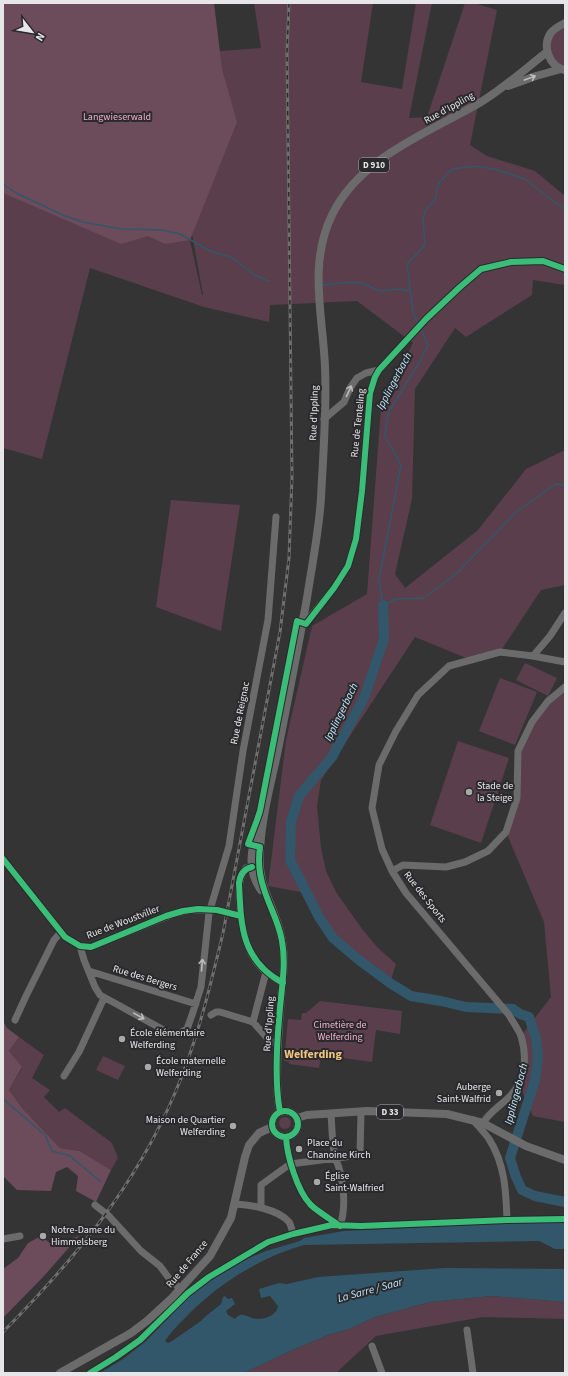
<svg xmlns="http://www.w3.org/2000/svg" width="568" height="1376" viewBox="0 0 568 1376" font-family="'Source Sans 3',sans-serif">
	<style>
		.green { fill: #5a3e4b; fill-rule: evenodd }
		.forest { fill: #6c4b5b }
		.water { fill: #32576a }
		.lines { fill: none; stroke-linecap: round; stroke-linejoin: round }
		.stream { stroke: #32576a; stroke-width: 1.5 }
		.river { stroke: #32576a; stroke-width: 10 }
		.minor { stroke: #6b6b6c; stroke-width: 7 }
		.major { stroke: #6b6b6c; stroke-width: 8 }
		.rail-casing { stroke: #707070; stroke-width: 3 }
		.rail { stroke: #2a292c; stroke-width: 1.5; stroke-dasharray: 4.5; stroke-linecap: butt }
		.minor-bridge { stroke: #6b6b6c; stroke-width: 7 }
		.cycleway-casing { stroke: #2a292c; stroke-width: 8 }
		.cycleway { stroke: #3abd76; stroke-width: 6 }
		.oneway { stroke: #bbbbbd }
		.poi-dot { fill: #a8a8a9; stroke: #2a292c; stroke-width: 1.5 }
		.labels { text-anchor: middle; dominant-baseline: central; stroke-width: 4; stroke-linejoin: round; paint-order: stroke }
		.shield { fill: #2a292c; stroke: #aeadb0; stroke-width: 1 }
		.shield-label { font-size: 9px; font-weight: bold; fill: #e6e6e8 }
		.street-label { font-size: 10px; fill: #e6e6e8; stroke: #2a292c }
		.park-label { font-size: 10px; fill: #f2afce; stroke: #2a292c }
		.poi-label { font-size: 10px; fill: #e6e6e8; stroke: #2a292c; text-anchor: start }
		.water-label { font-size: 11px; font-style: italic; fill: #bfe7fd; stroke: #2a292c }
		.quarter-label { font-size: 12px; font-weight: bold; fill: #f1c580; stroke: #2a292c }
	</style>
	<rect width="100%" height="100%" fill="#343435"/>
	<path class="green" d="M 3,3 L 221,51 L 261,48 L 254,3 L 373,3 L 361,82 L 402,89 L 416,3 L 432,3 L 409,118 L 427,117 L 465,3 L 474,3 L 497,10 L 470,145 L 487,156 L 535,171 L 565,196 L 565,285 L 533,280 L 532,295 L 466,337 L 455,328 L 415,389 L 412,499 L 395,574 L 405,588 L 478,530 L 526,469 L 565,450 L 565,585 L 541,590 L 500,652 L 471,660 L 415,637 L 321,780 L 317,806 L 321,848 L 326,871 L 336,892 L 362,929 L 378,948 L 396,964 L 390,983 C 371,969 350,956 334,938 C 322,925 314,908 306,893 L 268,886 L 286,740 L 312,626 L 367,594 L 381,408 L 413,343 L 357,301 L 270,305 L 269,322 L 204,307 L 90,268 L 42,459 L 3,448 ZM 192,234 L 203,295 L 202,295 L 190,240 Z
		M 565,27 L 565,67 C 546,58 544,35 565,27 Z
		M 171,500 L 240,505 L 221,631 L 156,607 Z
		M 525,663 L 557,678 L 548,696 L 516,680 Z
		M 500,678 L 537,692 L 515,745 L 479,731 Z
		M 565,687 L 565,1122 L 533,1116 L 519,1084 L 521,1078 L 521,1036 L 551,997 L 544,922 L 506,832 L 517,798 L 518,751 L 532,722 Z
		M 458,741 L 509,758 L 481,843 L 430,825 Z
		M 320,1001 L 402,1011 L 400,1034 L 376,1030 L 372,1062 L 321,1055 L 319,1068 L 289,1064 L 289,1062 L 284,1061 L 288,1019 L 301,1020 L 302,1013 L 306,1013 Z
		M 19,1037 L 44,1055 L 32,1078 L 50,1090 L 44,1097 L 59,1112 L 65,1108 L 112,1143 L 118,1158 L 111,1170 L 80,1151 L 60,1148 L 23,1109 L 9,1090 L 22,1068 L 9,1051 Z
		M 103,1056 L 125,1066 L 118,1080 L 96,1070 Z
		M279 1123a6 6 0 1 1 12 0a6 6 0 1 1-12 0Z
		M 492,1296 L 565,1302 L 565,1319 L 483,1317 L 376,1336 L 336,1373 L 244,1373 L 288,1352 L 328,1335 L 349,1329 L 375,1317 L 430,1302 Z"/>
	<path class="forest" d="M 3,3 L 214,3 L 222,69 L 237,122 L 190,240 L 165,244 L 148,236 L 121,244 L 3,193 Z
		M 3,1021 L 7,1028 L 19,1037 L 9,1051 L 22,1067 L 9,1090 L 23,1109 L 60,1148 L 80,1151 L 111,1170 L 96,1202 L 76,1191 L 78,1176 L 67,1167 L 56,1172 L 51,1191 L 17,1190 L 3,1176 Z
		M 41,1236 L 52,1245 L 79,1236 L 44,1276 L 3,1318 L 3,1269 L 18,1258 L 28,1243 Z"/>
	<path class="water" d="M 549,1221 L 565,1222 L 565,1247 L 563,1249 L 555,1249 L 539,1241 L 304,1245 C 258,1258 215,1286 183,1320 C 176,1327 170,1333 165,1341 L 168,1343 L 172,1341 L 201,1321 L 206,1316 L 221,1304 L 223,1297 L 225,1296 L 228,1299 L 232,1298 L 235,1304 L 226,1311 L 228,1315 L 235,1319 C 236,1317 238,1316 240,1315 C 245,1314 248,1317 252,1318 C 262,1321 277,1316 278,1306 L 270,1296 L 261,1298 L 259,1289 L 279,1283 L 287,1284 L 318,1277 L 445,1268 L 565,1269 L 565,1302 L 492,1296 L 430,1302 L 375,1317 L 349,1329 L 328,1335 L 288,1352 L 244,1373 L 100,1373 L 123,1359 L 145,1342 L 189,1297 L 216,1277 L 249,1258 L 266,1251 L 300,1241 L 304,1238 L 344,1231 Z"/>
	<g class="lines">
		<path class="stream" d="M 3,184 L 16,193 L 65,216 L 83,222 L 121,229 L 162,230 L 180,234 L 210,251 L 233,258 L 254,275 L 268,281
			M 322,285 L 351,282 L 362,283 L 380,291 L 399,289 L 410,291
			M 418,324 L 413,312 L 407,264 L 425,245 L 423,219 L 425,211 L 435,200 L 438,184 L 452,169 L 475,166 L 494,169 L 525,179 L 565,210
			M 421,329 L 428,345 L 419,363 L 388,413 L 385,436 L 401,465 L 379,579 L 383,605 L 396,599 L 424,598 L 457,573 L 516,512 L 556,484 L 565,485
			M 3,1099 L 45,1135 L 52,1151 L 70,1156 L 101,1182"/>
		<path class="river" d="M 383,605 L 384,639 L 364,698 L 332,757 L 299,796 L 291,822 L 290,860 L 319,917 L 333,938 L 359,960 L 390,983 L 411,996 L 441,1001 L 466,1007 L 513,1009 L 520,1014 L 529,1017 L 536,1038 L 538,1057 L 535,1080 L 510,1158 L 516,1177 L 522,1190 L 535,1196 L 565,1202"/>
		<path class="minor" d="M 324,419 L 344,402 L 350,388 L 357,378 L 366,373 L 379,370
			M 303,617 L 310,617 L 334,588 L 348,566 L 356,539 L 362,491 L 370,393 L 375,377 L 379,370 L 426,319 L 460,287 L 481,269 L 511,262 L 543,261
			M 533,656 L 550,636 L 565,613
			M 3,859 L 65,937 L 80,946 L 91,947 L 176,913 L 191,910 L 214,910
			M 256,866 L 246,868 C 232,883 242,940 253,957 C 260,969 271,977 283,983
			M 392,871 L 403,865 L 446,867 L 465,862 L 488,851 L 506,832 L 517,798 L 518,751 L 532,722 L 548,701 L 565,687
			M 80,946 L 84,960 L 95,987 L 100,995 L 171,1034 L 178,1034 L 187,1029 L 193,1012 L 201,987 L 209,913 L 229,846 L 243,751 L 268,620 L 276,517
			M 89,971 L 196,1004
			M 211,1015 L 216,1012 L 220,1012 L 253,1022 L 269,1040 L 278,1045
			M 15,1020 L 26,996 L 54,940 L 61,932
			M 253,1022 L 266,972
			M 64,1076 L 79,1052 L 104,998
			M 473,1120 C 478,1126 484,1132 489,1139 C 505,1164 506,1191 507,1220
			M 483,1123 C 490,1111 502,1105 511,1095 C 526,1079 527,1056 521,1036 C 518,1029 513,1022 509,1015 L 406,893 L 392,871 L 382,849 L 372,808 L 379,765 L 396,731 L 418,695 L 449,666 L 500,652 L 533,656 L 565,662
			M 286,1137 C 287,1156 297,1190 310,1204 C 315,1210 332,1220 340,1226 C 346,1208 344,1187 339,1168 C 338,1164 336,1161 335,1157 C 332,1143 332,1128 331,1114
			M 235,1204 C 251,1205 278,1209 289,1222 C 291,1225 292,1230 293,1234
			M 95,1205 L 109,1216 L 141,1251 L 160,1266 L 168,1277 L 180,1289
			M 261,1208 L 261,1185 L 290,1164 L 360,1155 L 361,1112
			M 3,1239 L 20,1236
			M 467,1330 L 473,1373
			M 372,1346 L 382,1373"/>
		<path class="major" d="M 564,70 C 550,66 542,48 550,34 C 553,29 559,26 565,23
			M 508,86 L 536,76 L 561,69
			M 260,827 C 250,848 247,870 261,890
			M272 1124a13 13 0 1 1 26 0a13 13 0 1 1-26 0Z
			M 280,1112 C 277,1100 277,1088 277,1076 C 277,1055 278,1033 280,1011 C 281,995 283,980 284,964 C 284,952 283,940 279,928 C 270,898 257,884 260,849 C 262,815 271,783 278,750 C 288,699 298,648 307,598 C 312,565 319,531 321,498 C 323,455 327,410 325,367 C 323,316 308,264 332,215 C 360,157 428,133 481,102 C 504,88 525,69 547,52
			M 297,1118 L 307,1115 L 367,1111 L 447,1114 L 483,1123 L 526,1146 L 565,1160
			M 60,1373 L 131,1333 L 147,1321 L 172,1298 L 210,1256 L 231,1218 L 245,1157 L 249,1145 L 259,1133 L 272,1127"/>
		<g class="rail-casing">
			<path id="rail" d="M 3,1332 C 74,1260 135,1187 175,1093 C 197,1042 210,987 223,933 L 280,632 L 289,558 L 292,477 L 287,52 L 289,3"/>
		</g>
		<use href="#rail" class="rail"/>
		<path class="minor-bridge" d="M 217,910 L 231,913"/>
		<g class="cycleway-casing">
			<path id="cycleway" d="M 3,859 L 65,937 L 80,946 L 91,947 L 96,945 L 166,916 L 183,911 L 198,909 L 217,910 L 241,916
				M 252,867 C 243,869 240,875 239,883 C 241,926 241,960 283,983
				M272 1124a13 13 0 1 1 26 0a13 13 0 1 1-26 0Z
				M 280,1112 C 274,1081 277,1039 280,1008 C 282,986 286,963 282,941 C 279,922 269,906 264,889 C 259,875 258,861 260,847 L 248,844 L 257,820 L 260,811 L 297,621 L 306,624 L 334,588 L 348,566 L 356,539 L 362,491 L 370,393 L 375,377 L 379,370 L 426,319 L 460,287 L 481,269 L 511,262 L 543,261 L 565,269
				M 286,1137 C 287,1156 297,1190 310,1204 C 315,1210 332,1220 340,1226
				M 90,1373 L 116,1357 L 140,1340 L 188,1293 L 209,1277 L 268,1242 L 293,1234 L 332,1225 L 361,1226 L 507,1220 L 565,1219"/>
		</g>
		<use href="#cycleway" class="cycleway"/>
	</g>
	<defs><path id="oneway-shaft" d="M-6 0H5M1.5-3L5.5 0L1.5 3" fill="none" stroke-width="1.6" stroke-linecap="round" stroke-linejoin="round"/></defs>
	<g class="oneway">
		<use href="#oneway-shaft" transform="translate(530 78) rotate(-20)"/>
		<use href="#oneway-shaft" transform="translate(349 391) rotate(-65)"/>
		<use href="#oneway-shaft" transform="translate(202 965) rotate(-85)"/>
		<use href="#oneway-shaft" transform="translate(139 1016) rotate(29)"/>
	</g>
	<g class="poi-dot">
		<circle cx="469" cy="792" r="4"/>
		<circle cx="122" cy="1039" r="4"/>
		<circle cx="148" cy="1067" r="4"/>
		<circle cx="499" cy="1093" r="4"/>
		<circle cx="233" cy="1126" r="4"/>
		<circle cx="299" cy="1149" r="4"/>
		<circle cx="317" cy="1182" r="4"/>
		<circle cx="43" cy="1236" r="4"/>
	</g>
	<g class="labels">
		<g class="shield">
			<rect x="359" y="158" width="30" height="14" rx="3"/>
			<rect x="377" y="1105" width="26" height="14" rx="3"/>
		</g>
		<g class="shield-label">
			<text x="374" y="165">D 910</text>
			<text x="390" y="1112">D 33</text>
		</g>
		<g class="street-label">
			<text transform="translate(449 108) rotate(-29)">Rue d'Ippling</text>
			<text transform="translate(314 413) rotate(-88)">Rue d'Ippling</text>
			<text transform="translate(358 423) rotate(-84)">Rue de Tenteling</text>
			<text transform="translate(240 713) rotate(-79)">Rue de Reignac</text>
			<text transform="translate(425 897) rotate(52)">Rue des Sports</text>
			<text transform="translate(123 922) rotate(-21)">Rue de Woustviller</text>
			<text transform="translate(145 978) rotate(17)">Rue des Bergers</text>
			<text transform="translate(269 1024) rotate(-86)">Rue d'Ippling</text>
			<text transform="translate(187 1264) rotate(-50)">Rue de France</text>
		</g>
		<g class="park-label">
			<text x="117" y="117">Langwieserwald</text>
			<text x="340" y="1025">Cimetière de<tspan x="340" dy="12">Welferding</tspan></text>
		</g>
		<g class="poi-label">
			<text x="477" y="786">Stade de<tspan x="477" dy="12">la Steige</tspan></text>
			<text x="130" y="1033">École élémentaire<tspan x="130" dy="12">Welferding</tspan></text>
			<text x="156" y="1061">École maternelle<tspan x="156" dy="12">Welferding</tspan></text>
			<text x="491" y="1087" text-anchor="end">Auberge<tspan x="491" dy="12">Saint-Walfrid</tspan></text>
			<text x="225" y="1120" text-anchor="end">Maison de Quartier<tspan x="225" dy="12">Welferding</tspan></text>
			<text x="307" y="1143">Place du<tspan x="307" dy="12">Chanoine Kirch</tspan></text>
			<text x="325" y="1176">Église<tspan x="325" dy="12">Saint-Walfried</tspan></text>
			<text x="51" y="1230">Notre-Dame du<tspan x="51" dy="12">Himmelsberg</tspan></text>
		</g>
		<g class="water-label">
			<text transform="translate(394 381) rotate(-62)">Ipplingerbach</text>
			<text transform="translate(341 712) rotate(-64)">Ipplingerbach</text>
			<text transform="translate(516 1094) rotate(-75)">Ipplingerbach</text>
			<text transform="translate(370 1290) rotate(-15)">La Sarre / Saar</text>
		</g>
		<g class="quarter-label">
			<text x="313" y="1054">Welferding</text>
		</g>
	</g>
	<rect width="568" height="1376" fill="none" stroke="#e6e6e8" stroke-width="8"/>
	<g transform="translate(32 32) rotate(121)" stroke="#2a292c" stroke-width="3" paint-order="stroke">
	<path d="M0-3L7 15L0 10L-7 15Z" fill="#e6e6e8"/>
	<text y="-6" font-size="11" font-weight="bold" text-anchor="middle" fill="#e6e6e8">N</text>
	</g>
</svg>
